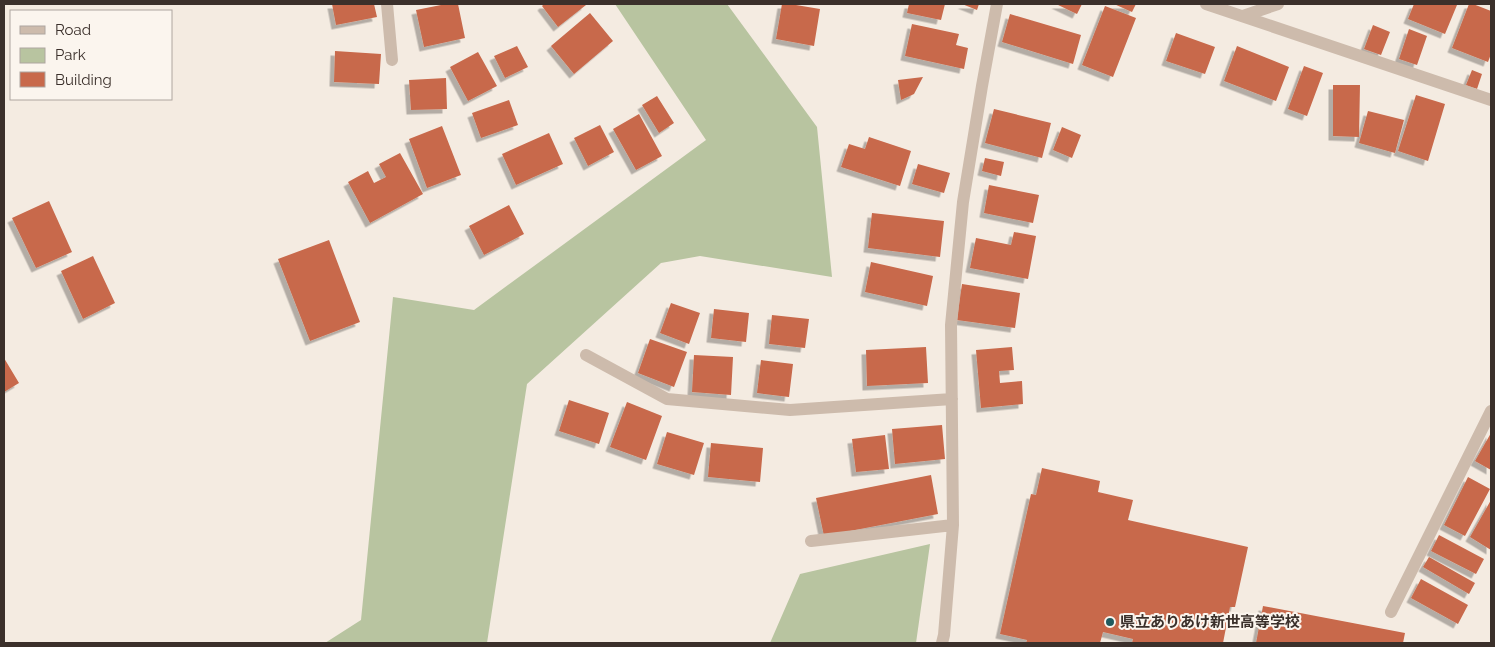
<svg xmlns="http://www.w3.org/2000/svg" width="1495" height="647" viewBox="0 0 1495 647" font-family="Raleway,'Noto Sans JP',sans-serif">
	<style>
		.green { fill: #b8c4a0 }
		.building { fill: #c8694b; filter: url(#shadow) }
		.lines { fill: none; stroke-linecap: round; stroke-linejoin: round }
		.minor { stroke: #cdbbac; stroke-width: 12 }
		.poi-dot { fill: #1f5a5e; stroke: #fbf5ee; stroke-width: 2 }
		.labels { text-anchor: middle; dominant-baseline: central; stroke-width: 4; stroke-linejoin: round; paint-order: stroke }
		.poi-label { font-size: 15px; font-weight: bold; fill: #3b302b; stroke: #fbf5ee; text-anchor: start }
	</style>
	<defs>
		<filter id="shadow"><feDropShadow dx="-4.5" dy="4.5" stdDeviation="0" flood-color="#0004"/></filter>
	</defs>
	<rect width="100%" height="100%" fill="#f4ebe1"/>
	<path class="green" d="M 615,4 L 727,4 L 817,127 L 832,277 L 700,256 L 661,263 L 527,384 L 487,643 L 325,643 L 361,620 L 393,297 L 474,310 L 706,140 Z
		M 930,544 L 916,643 L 770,643 L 800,574 Z"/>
	<path class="building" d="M 332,4 L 374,4 L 377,17 L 336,25 Z
		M 446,4 L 458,4 L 465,38 L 424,47 L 416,10 Z
		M 544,4 L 585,4 L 586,5 L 558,27 L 542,6 Z
		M 782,4 L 790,4 L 820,9 L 814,46 L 776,39 Z
		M 909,4 L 945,4 L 941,20 L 907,13 Z
		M 962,4 L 979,4 L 977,10 Z
		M 1056,4 L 1082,4 L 1077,14 Z
		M 1114,4 L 1136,4 L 1132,12 Z
		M 1414,4 L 1457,5 L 1445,34 L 1408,19 Z
		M 1469,4 L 1473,4 L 1491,11 L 1491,54 L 1488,62 L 1452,48 Z
		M 1105,6 L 1136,18 L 1113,77 L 1082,65 Z
		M 590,13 L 613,41 L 574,74 L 551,46 Z
		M 1010,14 L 1081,35 L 1073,64 L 1002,42 Z
		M 912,24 L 959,34 L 956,45 L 968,48 L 964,69 L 905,56 Z
		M 1373,25 L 1390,32 L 1381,55 L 1364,49 Z
		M 1409,29 L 1427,36 L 1417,65 L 1399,59 Z
		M 1176,33 L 1215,47 L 1205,74 L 1166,61 Z
		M 517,46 L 528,67 L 505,78 L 494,56 Z
		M 1237,46 L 1289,67 L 1276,101 L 1224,81 Z
		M 335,51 L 381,54 L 379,84 L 334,82 Z
		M 478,52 L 497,86 L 468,101 L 450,67 Z
		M 1304,66 L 1323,73 L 1307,116 L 1288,109 Z
		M 1472,70 L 1482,74 L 1477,89 L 1466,85 Z
		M 923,77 L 914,94 L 901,100 L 898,80 Z
		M 446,78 L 447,109 L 411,110 L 409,80 Z
		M 1333,85 L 1360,85 L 1359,137 L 1333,136 Z
		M 1416,95 L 1445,104 L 1428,161 L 1398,151 Z
		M 657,96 L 674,123 L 659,133 L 642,105 Z
		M 509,100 L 518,125 L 481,138 L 472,113 Z
		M 994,109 L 1051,123 L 1042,158 L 985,143 Z
		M 1368,111 L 1404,120 L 1395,153 L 1359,143 Z
		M 639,114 L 662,156 L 636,170 L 613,129 Z
		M 600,125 L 614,152 L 588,166 L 574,138 Z
		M 442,126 L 461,175 L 427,188 L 409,139 Z
		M 1062,127 L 1081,135 L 1072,158 L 1053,150 Z
		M 549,133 L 563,164 L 516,185 L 502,154 Z
		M 869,137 L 911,151 L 900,186 L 841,167 L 849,144 L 865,149 Z
		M 400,153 L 423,194 L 370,223 L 348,182 L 368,171 L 374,183 L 386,177 L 379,164 Z
		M 985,158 L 1004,162 L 1001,176 L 982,171 Z
		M 918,164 L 950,173 L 944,193 L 912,184 Z
		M 989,185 L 1039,195 L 1033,223 L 984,213 Z
		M 49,201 L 72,252 L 36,268 L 12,218 Z
		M 509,205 L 524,234 L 484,255 L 469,226 Z
		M 872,213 L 944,221 L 940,257 L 868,248 Z
		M 1014,232 L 1036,236 L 1028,279 L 970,268 L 976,238 L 1011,245 Z
		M 329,240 L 360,322 L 310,341 L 278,259 Z
		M 93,256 L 115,303 L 83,319 L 61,271 Z
		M 871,262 L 933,276 L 927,306 L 865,292 Z
		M 962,284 L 1020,293 L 1015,328 L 957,320 Z
		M 671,303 L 700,313 L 689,344 L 660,333 Z
		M 714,309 L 749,313 L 746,342 L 711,338 Z
		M 772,315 L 809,319 L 805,348 L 769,344 Z
		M 650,339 L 687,352 L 674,387 L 638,373 Z
		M 926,347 L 928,383 L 867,386 L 866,350 Z
		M 1012,347 L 1014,370 L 999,371 L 1000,383 L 1022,381 L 1023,404 L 981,408 L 976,350 Z
		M 694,355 L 733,357 L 731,395 L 692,392 Z
		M 4,358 L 19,383 L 4,392 Z
		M 761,360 L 793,364 L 789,397 L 757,393 Z
		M 569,400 L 609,413 L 599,444 L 559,431 Z
		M 627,402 L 662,416 L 646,460 L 610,447 Z
		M 942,425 L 945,459 L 895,464 L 892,429 Z
		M 667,432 L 704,443 L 694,475 L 657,464 Z
		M 1491,433 L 1491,470 L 1475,461 Z
		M 885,435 L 889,469 L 856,472 L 852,439 Z
		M 711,443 L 763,448 L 760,482 L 708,477 Z
		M 1042,468 L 1100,481 L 1098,492 L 1133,500 L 1128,520 L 1248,547 L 1235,607 L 1230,607 L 1223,643 L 1132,643 L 1133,639 L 1103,632 L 1100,643 L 1026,643 L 1027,640 L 1000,634 L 1031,494 L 1036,495 Z
		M 931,475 L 938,514 L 824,536 L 816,498 Z
		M 1468,477 L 1490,489 L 1465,536 L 1444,525 Z
		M 1491,500 L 1491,550 L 1470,537 Z
		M 1439,535 L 1484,559 L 1476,574 L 1431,551 Z
		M 1429,557 L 1475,583 L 1469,594 L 1423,567 Z
		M 1421,579 L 1468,605 L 1458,624 L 1411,598 Z
		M 1263,606 L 1405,633 L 1403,643 L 1256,643 Z"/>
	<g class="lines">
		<path class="minor" d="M 387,4 L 392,60
			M 1206,4 L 1491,100
			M 1243,16 L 1278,4
			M 586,355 L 667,399 L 790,410 L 952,399
			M 811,541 L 953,525
			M 1391,612 L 1491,411
			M 942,643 L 944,635 L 953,525 L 951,325 L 963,202 L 982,86 L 997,4"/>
	</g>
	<circle class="poi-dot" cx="1110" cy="622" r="5"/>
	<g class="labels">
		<g class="poi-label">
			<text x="1120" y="622">県立ありあけ新世高等学校</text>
		</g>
	</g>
	<rect width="1495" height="647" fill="none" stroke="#3b302b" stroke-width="10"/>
	<rect x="10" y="10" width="162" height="90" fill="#fbf5ee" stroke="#aea6a0"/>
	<rect x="20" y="26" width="25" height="8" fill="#cdbbac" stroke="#aea6a0"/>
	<text x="55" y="35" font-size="15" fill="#3b302b">Road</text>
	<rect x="20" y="48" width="25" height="15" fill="#b8c4a0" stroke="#aea6a0"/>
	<text x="55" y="60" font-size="15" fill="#3b302b">Park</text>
	<rect x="20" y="72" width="25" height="15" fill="#c8694b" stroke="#aea6a0"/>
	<text x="55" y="85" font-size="15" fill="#3b302b">Building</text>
</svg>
